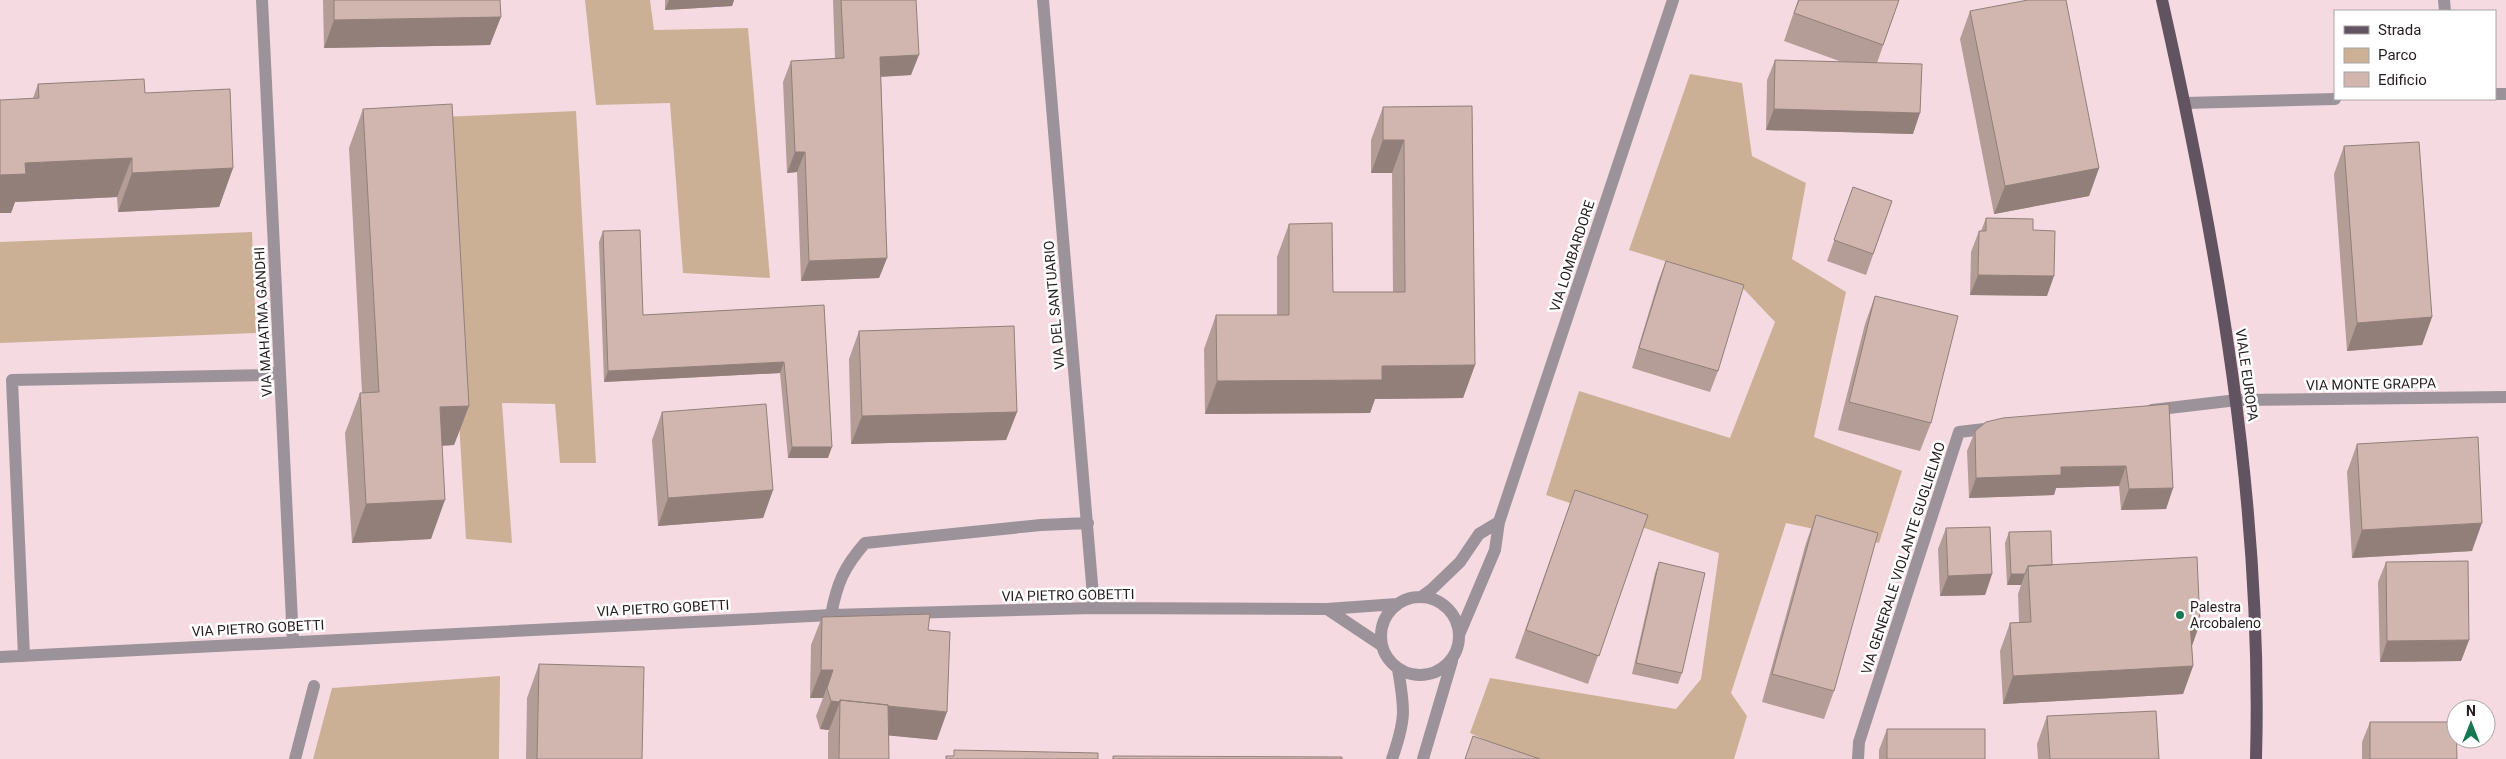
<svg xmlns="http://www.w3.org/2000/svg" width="2506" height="759" viewBox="0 0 2506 759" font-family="Roboto,sans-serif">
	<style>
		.green { fill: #ccb096 }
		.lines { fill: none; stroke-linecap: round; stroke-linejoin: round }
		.minor { stroke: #9c939a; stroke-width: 12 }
		.major { stroke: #61535f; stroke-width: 12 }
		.wall { fill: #b39d96 }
		.shaded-wall { fill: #927f7a }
		.building { fill: #d0b6af; stroke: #927f7a }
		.poi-dot { fill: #177951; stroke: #fff; stroke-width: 2 }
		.labels { text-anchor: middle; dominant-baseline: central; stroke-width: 5; stroke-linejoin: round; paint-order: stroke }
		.street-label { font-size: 14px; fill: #261c1e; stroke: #fff }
		.poi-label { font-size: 14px; fill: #261c1e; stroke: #fff; text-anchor: start }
	</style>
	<rect width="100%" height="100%" fill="#f6dae1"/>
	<path class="green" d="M 585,0 L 650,0 L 654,30 L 748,28 L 770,278 L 683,273 L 670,103 L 596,105 Z
		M 1690,74 L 1742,83 L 1752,156 L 1806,183 L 1792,259 L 1846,292 L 1814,437 L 1902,471 L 1879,543 L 1786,523 L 1731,693 L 1747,716 L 1734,759 L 1526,759 L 1470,733 L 1490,678 L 1676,709 L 1701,679 L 1719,553 L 1546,495 L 1579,391 L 1730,438 L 1775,322 L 1739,284 L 1629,250 Z
		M 576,111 L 596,463 L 560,463 L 555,404 L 502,403 L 512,543 L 466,539 L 441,117 Z
		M 252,232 L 256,333 L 0,343 L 0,242 Z
		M 500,676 L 499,759 L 313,759 L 332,688 Z"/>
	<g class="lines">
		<path class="minor" d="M 262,0 L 293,642
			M 1043,0 L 1094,608
			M 2444,0 L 2445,11
			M 2495,94 L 2506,94
			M 2185,103 L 2335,99
			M 2152,410 L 2237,400 L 2506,397
			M1381 636a39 39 0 1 1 78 0a39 39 0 1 1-78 0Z
			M 1421,597 L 1432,589 L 1460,562 L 1479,534 L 1499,522
			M 1327,609 L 1381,645
			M 831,615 C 837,583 844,567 865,543 L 1041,525 L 1088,523
			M 1459,635 L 1495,550 L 1499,522 L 1673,0
			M 24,656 L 12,380 L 265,375 L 280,372
			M 0,657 L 831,615 L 1094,608 L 1327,609 L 1397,604
			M 295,759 L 314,686
			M 1392,759 C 1406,719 1405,710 1398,669
			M 1423,759 L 1452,661
			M 1858,759 L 1859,742 L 1959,432 L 1993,428"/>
		<path class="major" d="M 2162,0 C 2218,249 2263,503 2256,759"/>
	</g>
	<path class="wall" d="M 323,0 L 500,0 L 490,45 L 324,48 Z
		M 665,0 L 734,0 L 732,6 L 665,10 Z
		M 833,0 L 916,0 L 911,75 L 881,77 L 887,258 L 879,278 L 801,281 L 797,172 L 787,173 L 783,82 L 791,61 L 835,59 Z
		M 1798,0 L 1899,0 L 1877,63 L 1913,134 L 1766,130 L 1767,80 L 1775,60 L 1842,62 L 1784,41 Z
		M 1970,11 L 2099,168 L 2089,196 L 1994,214 L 1960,39 Z
		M 38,84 L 145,93 L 233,168 L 219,207 L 118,212 L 117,197 L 15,202 L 11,213 L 33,98 Z
		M 1472,106 L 1475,365 L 1463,398 L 1375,399 L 1370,413 L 1205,414 L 1204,349 L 1216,315 L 1277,315 L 1277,257 L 1289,224 L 1333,292 L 1393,292 L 1392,173 L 1371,173 L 1371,140 L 1383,107 Z
		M 363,109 L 469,406 L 454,445 L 442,446 L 431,539 L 352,543 L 345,433 L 360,393 L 362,393 L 349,148 Z
		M 2344,146 L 2432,317 L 2422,345 L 2347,351 L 2334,174 Z
		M 1853,187 L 1892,201 L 1866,275 L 1827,261 Z
		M 1986,218 L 2047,296 L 1970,295 L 1971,252 L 1979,231 L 1981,231 Z
		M 603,231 L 643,315 L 824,305 L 828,458 L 788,458 L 780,373 L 604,382 L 599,242 Z
		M 1666,261 L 1718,371 L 1710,392 L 1632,368 L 1658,282 Z
		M 1875,296 L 1931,423 L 1920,451 L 1838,430 L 1865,324 Z
		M 859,331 L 1017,412 L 1006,440 L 851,444 L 849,359 Z
		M 2169,404 L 2173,488 L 2166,509 L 2121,510 L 2119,486 L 2056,488 L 2054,495 L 1969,498 L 1967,451 L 1975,431 Z
		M 662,412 L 773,490 L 763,518 L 658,526 L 652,440 Z
		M 2357,444 L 2472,551 L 2352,558 L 2347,472 Z
		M 1575,490 L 1648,515 L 1588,684 L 1515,658 Z
		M 1816,515 L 1834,691 L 1824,719 L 1762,702 L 1806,543 Z
		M 1946,528 L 1992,574 L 1985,595 L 1940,596 L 1938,549 Z
		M 2009,532 L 2052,565 L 2200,623 L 2192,646 L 2193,666 L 2183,694 L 2003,704 L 2000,651 L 2010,623 L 2019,622 L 2018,594 L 2021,585 L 2007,585 L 2005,543 Z
		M 1659,562 L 1682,673 L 1678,684 L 1632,674 L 1655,573 Z
		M 2386,562 L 2469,640 L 2461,661 L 2380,662 L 2378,582 Z
		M 822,617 L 928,630 L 937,740 L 888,735 L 889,759 L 828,759 L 828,733 L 829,730 L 820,729 L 816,716 L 823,698 L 810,698 L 811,645 Z
		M 539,664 L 642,759 L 526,759 L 527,698 Z
		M 2047,716 L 2159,759 L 2038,759 L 2037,744 Z
		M 2370,722 L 2457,759 L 2362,759 L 2362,742 Z
		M 1887,729 L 1985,759 L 1879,759 L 1879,750 Z"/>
	<path class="shaded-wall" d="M 669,0 L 734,0 L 732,6 L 665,10 Z
		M 501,17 L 490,45 L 324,48 L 334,20 Z
		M 919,55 L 911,75 L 873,77 L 880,57 Z
		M 1774,109 L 1920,113 L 1913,134 L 1766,130 Z
		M 1383,140 L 1404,140 L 1392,173 L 1371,173 Z
		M 795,152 L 805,152 L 797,172 L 787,173 Z
		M 132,158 L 117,197 L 15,202 L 11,213 L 0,213 L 0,175 L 25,163 Z
		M 233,168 L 219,207 L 118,212 L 132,173 Z
		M 2099,168 L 2089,196 L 1994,214 L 2005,186 Z
		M 887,258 L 879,278 L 801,281 L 809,261 Z
		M 1978,275 L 2054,276 L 2047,296 L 1970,295 Z
		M 2432,317 L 2422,345 L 2347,351 L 2357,323 Z
		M 784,362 L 780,373 L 604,382 L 608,371 Z
		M 1475,365 L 1463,398 L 1375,399 L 1370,413 L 1205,414 L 1217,381 L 1382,366 Z
		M 469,406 L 454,445 L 426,446 L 440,407 Z
		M 1017,412 L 1006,440 L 851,444 L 862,416 Z
		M 792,447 L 832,447 L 828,458 L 788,458 Z
		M 2126,466 L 2119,486 L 2056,488 L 2054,495 L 1969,498 L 1976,478 L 2061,467 Z
		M 2173,488 L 2166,509 L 2121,510 L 2129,489 Z
		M 773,490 L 763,518 L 658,526 L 668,498 Z
		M 445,500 L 431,539 L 352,543 L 366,504 Z
		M 2482,523 L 2472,551 L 2352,558 L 2362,530 Z
		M 1992,574 L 1985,595 L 1940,596 L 1948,576 Z
		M 2011,574 L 2025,574 L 2021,585 L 2007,585 Z
		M 2190,623 L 2200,623 L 2190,651 Z
		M 2469,640 L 2461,661 L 2380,662 L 2387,641 Z
		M 2193,666 L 2183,694 L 2003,704 L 2013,676 Z
		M 821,670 L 833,670 L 823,698 L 810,698 Z
		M 831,701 L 840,702 L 829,730 L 820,729 Z
		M 840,702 L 947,712 L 937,740 L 840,731 Z"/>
	<path class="building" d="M 334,0 L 500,0 L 501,17 L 334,20 Z
		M 841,0 L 916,0 L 919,55 L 880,57 L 887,258 L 809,261 L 805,152 L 795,152 L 791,61 L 844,58 Z
		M 1799,0 L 1899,0 L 1883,45 L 1794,13 Z
		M 2028,0 L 2066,0 L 2099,168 L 2005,186 L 1970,11 Z
		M 1775,60 L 1922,64 L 1920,113 L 1774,109 Z
		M 144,79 L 145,93 L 230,89 L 233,168 L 132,173 L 132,158 L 25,163 L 26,174 L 0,175 L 0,100 L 39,98 L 38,84 Z
		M 452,104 L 469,406 L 440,407 L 445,500 L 366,504 L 360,393 L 379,392 L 363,109 Z
		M 1472,106 L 1475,365 L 1382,366 L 1382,380 L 1217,381 L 1216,315 L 1289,315 L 1289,224 L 1332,223 L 1333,292 L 1405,292 L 1404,140 L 1383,140 L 1383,107 Z
		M 2419,142 L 2432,317 L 2357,323 L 2344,146 Z
		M 1853,187 L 1892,201 L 1873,254 L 1834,240 Z
		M 1986,218 L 2033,219 L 2033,230 L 2055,231 L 2054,276 L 1978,275 L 1979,231 L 1986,231 Z
		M 640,230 L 643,315 L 824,305 L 832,447 L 792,447 L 784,362 L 608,371 L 603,231 Z
		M 1666,261 L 1744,285 L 1718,371 L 1639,348 Z
		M 1875,296 L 1958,316 L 1931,423 L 1849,402 Z
		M 1014,326 L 1017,412 L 862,416 L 859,331 Z
		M 766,404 L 773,490 L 668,498 L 662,412 Z
		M 2169,404 L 2173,488 L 2129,489 L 2126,466 L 2061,467 L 2061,475 L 1976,478 L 1975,431 L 1986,422 L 2003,418 Z
		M 2478,437 L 2482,523 L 2362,530 L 2357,444 Z
		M 1575,490 L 1648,515 L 1599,656 L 1526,630 Z
		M 1816,515 L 1878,533 L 1834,691 L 1772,674 Z
		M 1990,527 L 1992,574 L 1948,576 L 1946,528 Z
		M 2051,531 L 2052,565 L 2028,566 L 2025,574 L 2011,574 L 2009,532 Z
		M 2197,557 L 2200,623 L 2190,623 L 2193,666 L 2013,676 L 2010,623 L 2031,622 L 2028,566 Z
		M 2468,561 L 2469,640 L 2387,641 L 2386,562 Z
		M 1659,562 L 1705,573 L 1682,673 L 1636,663 Z
		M 930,614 L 928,630 L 950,632 L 947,712 L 888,706 L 888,705 L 840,700 L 840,702 L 831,701 L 827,688 L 833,670 L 821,670 L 822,617 Z
		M 539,664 L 644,667 L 642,759 L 537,759 Z
		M 840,700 L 888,705 L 889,759 L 839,759 Z
		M 2156,711 L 2159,759 L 2050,759 L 2047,716 Z
		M 2370,722 L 2456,722 L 2457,759 L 2370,759 Z
		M 1887,729 L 1985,729 L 1985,759 L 1887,759 Z
		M 1473,736 L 1540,759 L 1465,759 Z
		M 954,750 L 1098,753 L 1098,759 L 946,759 L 946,756 L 954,756 Z
		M 1113,756 L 1342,757 L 1342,759 L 1113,759 Z"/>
	<circle class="poi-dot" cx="2180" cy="615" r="5"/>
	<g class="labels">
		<g class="street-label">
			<text transform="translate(1572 256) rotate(-72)">VIA LOMBARDORE</text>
			<text transform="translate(1054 305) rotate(-95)">VIA DEL SANTUARIO</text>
			<text transform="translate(263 322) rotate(-93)">VIA MAHATMA GANDHI</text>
			<text transform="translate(2247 375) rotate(82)">VIALE EUROPA</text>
			<text transform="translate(2371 384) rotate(-1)">VIA MONTE GRAPPA</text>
			<text transform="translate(1903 558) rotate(-72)">VIA GENERALE VIOLANTE GUGLIELMO</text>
			<text transform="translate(1068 595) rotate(-1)">VIA PIETRO GOBETTI</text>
			<text transform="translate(663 608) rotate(-3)">VIA PIETRO GOBETTI</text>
			<text transform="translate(258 628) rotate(-3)">VIA PIETRO GOBETTI</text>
		</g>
		<g class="poi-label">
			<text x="2190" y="607">Palestra<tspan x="2190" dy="16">Arcobaleno</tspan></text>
		</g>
	</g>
	<rect x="2334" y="10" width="162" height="90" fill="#ffffff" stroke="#a8a4a5"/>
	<rect x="2344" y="26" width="25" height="8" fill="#61535f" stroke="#a8a4a5"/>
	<text x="2378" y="35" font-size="15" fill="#261c1e">Strada</text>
	<rect x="2344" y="48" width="25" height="15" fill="#ccb096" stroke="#a8a4a5"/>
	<text x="2378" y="60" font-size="15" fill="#261c1e">Parco</text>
	<rect x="2344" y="72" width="25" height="15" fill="#d0b6af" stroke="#a8a4a5"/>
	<text x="2378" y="85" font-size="15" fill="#261c1e">Edificio</text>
	<g transform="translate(2471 724)"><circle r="24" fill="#ffffff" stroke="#a8a4a5"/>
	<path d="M0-4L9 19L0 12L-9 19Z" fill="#177951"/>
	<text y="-8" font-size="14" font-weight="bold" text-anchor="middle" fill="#261c1e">N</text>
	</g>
</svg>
